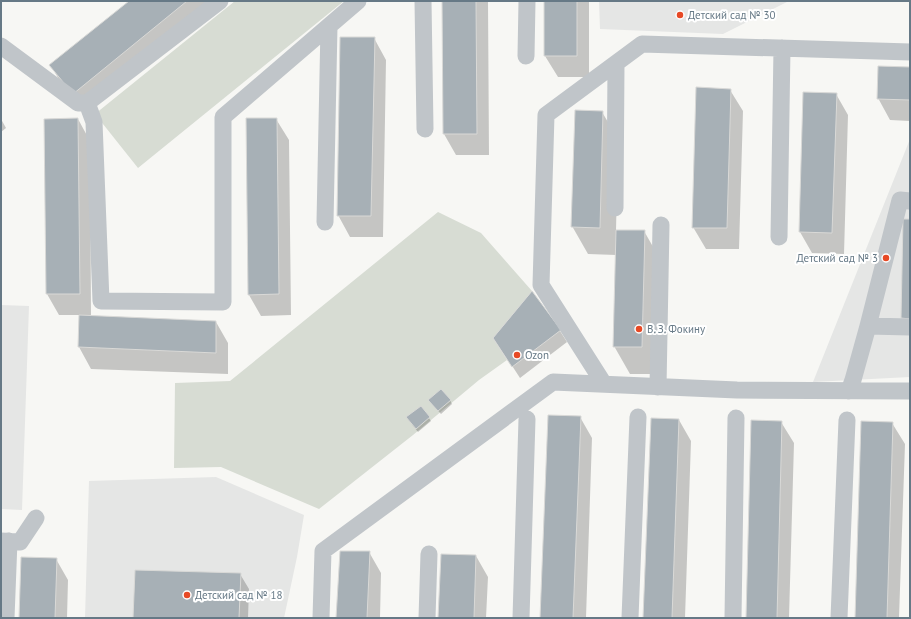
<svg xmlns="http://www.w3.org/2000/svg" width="911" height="619" viewBox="0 0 911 619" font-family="'PT Sans',sans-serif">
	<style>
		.built { fill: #e5e6e5 }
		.green { fill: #d7dcd3 }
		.shadow { fill: #0003 }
		.building { fill: #a7b0b6; stroke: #d9d9d7 }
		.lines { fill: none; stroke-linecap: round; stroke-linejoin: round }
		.minor { stroke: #c0c5c9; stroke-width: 17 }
		.poi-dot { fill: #e74925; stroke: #fff; stroke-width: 1.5 }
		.labels { text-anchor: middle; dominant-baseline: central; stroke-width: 4; stroke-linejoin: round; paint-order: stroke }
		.poi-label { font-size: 11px; fill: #667986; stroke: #fff; text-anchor: start }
	</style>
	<rect width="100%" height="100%" fill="#f7f7f4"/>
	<path class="built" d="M 599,1 L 789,1 L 723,34 L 600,29 Z
		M 910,139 L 910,377 L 813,382 Z
		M 1,305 L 29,306 L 22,510 L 1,509 Z
		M 216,477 L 304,515 L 297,557 L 284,618 L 85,618 L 89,481 Z"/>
	<path class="green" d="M 235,1 L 344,1 L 138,168 L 95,114 Z
		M 438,212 L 481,233 L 532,291 L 493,338 L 507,360 L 479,380 L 413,435 L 319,509 L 221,467 L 174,468 L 175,383 L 230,381 Z"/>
	<path class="shadow" d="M 130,1 L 225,1 L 85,114 L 63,87 L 51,65 Z
		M 443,1 L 488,1 L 489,155 L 456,155 L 444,134 Z
		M 545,1 L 589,1 L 589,77 L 558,77 L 545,56 Z
		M 374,38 L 386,60 L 383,237 L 350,237 L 338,215 Z
		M 910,68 L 910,121 L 890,120 L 878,98 Z
		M 730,90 L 743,111 L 739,249 L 706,249 L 693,227 Z
		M 804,93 L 836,94 L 848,115 L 844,254 L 812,253 L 800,232 Z
		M 602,112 L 618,139 L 616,231 L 644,231 L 660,259 L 657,374 L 630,374 L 614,346 L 616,255 L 588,254 L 572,226 Z
		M 1,119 L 6,128 L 1,132 Z
		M 78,119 L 90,141 L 91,317 L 216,322 L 228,343 L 228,374 L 91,369 L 79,347 L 80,315 L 59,315 L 47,294 L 45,120 Z
		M 276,119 L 289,140 L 291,315 L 261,316 L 249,295 Z
		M 532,293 L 560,331 L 567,342 L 520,378 L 494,338 Z
		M 450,400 L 452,404 L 441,414 L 432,404 Z
		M 421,407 L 431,421 L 418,432 L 407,418 Z
		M 580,417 L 592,438 L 586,618 L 541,618 Z
		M 679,420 L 691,441 L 685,618 L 644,618 Z
		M 781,422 L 794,443 L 789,618 L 747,618 Z
		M 892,423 L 905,444 L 899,618 L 856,618 Z
		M 369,552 L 381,573 L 380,618 L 337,618 Z
		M 476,556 L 488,577 L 486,618 L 439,618 Z
		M 56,559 L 68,580 L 67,618 L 20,618 Z
		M 240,574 L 249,589 L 248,618 L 134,618 Z"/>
	<path class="building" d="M 129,1 L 187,1 L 73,94 L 49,65 Z
		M 442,1 L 476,1 L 477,134 L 443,134 Z
		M 544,1 L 577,1 L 577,56 L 544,56 Z
		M 340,37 L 375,37 L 371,216 L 337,216 Z
		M 878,66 L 910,67 L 910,100 L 877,99 Z
		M 696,87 L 731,89 L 727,228 L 692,228 Z
		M 803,92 L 837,93 L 832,233 L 799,232 Z
		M 575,110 L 603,111 L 600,228 L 571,227 Z
		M 78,118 L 80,294 L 46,294 L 44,119 Z
		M 246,118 L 277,118 L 279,294 L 248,295 Z
		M 903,219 L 910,219 L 910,319 L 901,318 Z
		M 616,230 L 645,230 L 642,347 L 613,347 Z
		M 532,291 L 561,330 L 512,367 L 493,338 Z
		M 79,315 L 216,321 L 216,353 L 78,347 Z
		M 441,389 L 451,400 L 438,411 L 428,400 Z
		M 421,406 L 430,417 L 416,429 L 406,417 Z
		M 548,415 L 581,416 L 573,618 L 540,618 Z
		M 651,418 L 679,419 L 672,618 L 643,618 Z
		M 751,420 L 782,421 L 777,618 L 746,618 Z
		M 861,421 L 893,422 L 887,618 L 855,618 Z
		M 340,551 L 370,551 L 367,618 L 336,618 Z
		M 441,554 L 476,555 L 474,618 L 438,618 Z
		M 21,557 L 57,558 L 55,618 L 19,618 Z
		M 135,570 L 241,573 L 239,618 L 133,618 Z"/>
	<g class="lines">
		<path class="minor" d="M 423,1 L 425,129
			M 1,46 L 78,103 L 87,103 L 220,1
			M 526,56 L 527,1
			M 87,103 L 94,122 L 101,301 L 223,302 L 223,117 L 358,1
			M 615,208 L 616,64
			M 325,222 L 329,26
			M 779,237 L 782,48
			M 868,326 L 910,327
			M 604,384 L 541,285 L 546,115 L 642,44 L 910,52
			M 658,387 L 661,225
			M 849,391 L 853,380 L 868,326 L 900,200 L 910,201
			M 1,541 L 20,542 L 36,518
			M 6,618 L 9,541
			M 321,618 L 323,551 L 553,382 L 737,390 L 910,391
			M 427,618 L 429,554
			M 521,618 L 527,419
			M 630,618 L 638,417
			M 733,618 L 736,418
			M 839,618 L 847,420"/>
	</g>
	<g class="poi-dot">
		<circle cx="680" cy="15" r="4"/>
		<circle cx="886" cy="258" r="4"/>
		<circle cx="639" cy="329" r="4"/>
		<circle cx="517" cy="355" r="4"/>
		<circle cx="187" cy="595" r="4"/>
	</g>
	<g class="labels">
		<g class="poi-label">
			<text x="688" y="15">Детский сад № 30</text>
			<text x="878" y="258" text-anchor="end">Детский сад № 3</text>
			<text x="647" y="329">В. З. Фокину</text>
			<text x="525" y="355">Ozon</text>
			<text x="195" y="595">Детский сад № 18</text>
		</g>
	</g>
	<rect width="911" height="619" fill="none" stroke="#667986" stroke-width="4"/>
</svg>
